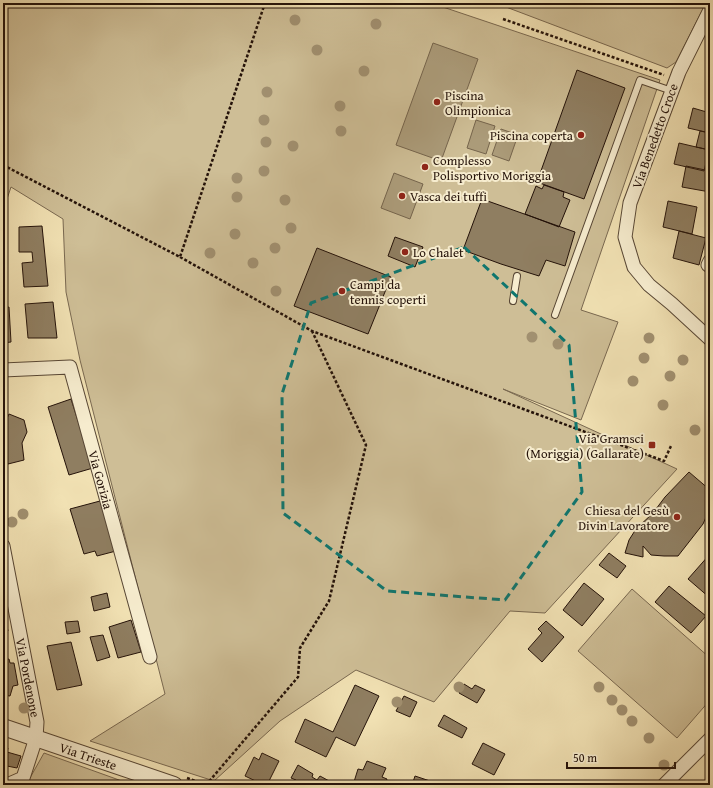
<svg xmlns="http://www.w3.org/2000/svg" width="713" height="788" viewBox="0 0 713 788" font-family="'Gentium Book Plus',serif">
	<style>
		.green { fill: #cebe96; stroke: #796850 }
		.water { fill: #ab9b79; stroke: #75644c }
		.building { fill: #8f7e61; stroke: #241209 }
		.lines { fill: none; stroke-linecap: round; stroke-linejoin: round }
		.service-casing { stroke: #574634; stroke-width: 8 }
		.minor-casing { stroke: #574634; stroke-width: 15 }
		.tertiary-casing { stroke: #574634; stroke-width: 18 }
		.path { stroke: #241209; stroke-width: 2.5; stroke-dasharray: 3 2; stroke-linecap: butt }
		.service { stroke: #f6ecce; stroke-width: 6 }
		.minor { stroke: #f6ecce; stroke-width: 13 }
		.tertiary { stroke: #f6ecce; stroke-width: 16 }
		.tree { fill: #a19070 }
		.marked { fill: none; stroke: #0f766e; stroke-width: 3; stroke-dasharray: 8 5; stroke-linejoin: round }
		.poi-dot { fill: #8f2418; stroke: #f6ecce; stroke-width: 1.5 }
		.labels { text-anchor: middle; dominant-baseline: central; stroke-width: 4; stroke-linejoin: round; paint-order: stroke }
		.poi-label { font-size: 13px; fill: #241209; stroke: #f6ecce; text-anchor: start }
		.street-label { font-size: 13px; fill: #241209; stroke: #f6ecce }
	</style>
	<rect width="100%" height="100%" fill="#f1e1b3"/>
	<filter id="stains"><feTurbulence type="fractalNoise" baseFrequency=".005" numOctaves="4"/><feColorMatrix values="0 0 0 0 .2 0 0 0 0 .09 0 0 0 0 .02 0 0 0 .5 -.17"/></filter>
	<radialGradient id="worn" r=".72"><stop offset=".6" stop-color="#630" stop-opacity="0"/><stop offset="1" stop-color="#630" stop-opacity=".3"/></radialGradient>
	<path class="green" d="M 3,3 L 431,3 L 660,80 L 581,310 L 618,322 L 581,420 L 503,389 L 677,469 L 545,613 L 510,611 L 434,702 L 356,670 L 280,721 L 214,781 L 90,741 L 165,694 L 80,360 L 66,292 L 63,219 L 11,187 L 6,202 L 3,202 Z
		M 508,3 L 706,3 L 676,62 L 667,68 L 506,7 Z
		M 632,589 L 710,658 L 710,700 L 677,738 L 578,651 Z
		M 44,753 L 133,785 L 26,785 Z"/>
	<path class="water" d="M 433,43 L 478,59 L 441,161 L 396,145 Z
		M 476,120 L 495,126 L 486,154 L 467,148 Z
		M 501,129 L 518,135 L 509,161 L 492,155 Z
		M 394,173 L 423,184 L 410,219 L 381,208 Z"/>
	<path class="building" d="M 577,70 L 625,88 L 584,199 L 537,182 Z
		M 693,108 L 710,113 L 710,133 L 688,128 Z
		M 700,131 L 710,133 L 710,150 L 696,147 Z
		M 679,143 L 709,150 L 704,171 L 674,164 Z
		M 686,166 L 710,171 L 710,192 L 682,187 Z
		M 544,185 L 564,192 L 563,197 L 570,200 L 559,227 L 525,214 L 536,186 L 542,189 Z
		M 482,199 L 575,232 L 565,266 L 546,260 L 539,276 L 501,264 L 463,250 Z
		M 668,201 L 697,207 L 692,234 L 663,227 Z
		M 42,226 L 48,286 L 24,287 L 22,263 L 33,262 L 32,252 L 19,252 L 19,227 Z
		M 679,231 L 706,238 L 699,265 L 673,258 Z
		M 395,237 L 423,247 L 415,267 L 388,256 Z
		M 317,248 L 391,277 L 368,334 L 294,306 Z
		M 53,302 L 57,338 L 28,338 L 25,304 Z
		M 9,307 L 11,342 L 3,343 L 3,308 Z
		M 71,399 L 93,468 L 69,475 L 48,407 Z
		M 9,414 L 24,420 L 27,432 L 22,443 L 24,460 L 8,464 L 3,452 L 3,427 Z
		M 689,472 L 710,490 L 710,508 L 703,524 L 678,556 L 664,556 L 651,555 L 643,546 L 643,557 L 625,553 L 629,540 L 636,529 L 653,513 L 665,497 Z
		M 100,501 L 116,551 L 97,556 L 95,551 L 84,554 L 70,509 Z
		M 609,553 L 626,566 L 617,578 L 599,565 Z
		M 710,554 L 710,598 L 688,579 Z
		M 584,583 L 604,599 L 582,626 L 563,610 Z
		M 669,586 L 706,616 L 691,633 L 655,602 Z
		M 107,593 L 110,607 L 94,611 L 91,597 Z
		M 3,608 L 8,631 L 3,632 Z
		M 131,620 L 141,652 L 118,658 L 109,627 Z
		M 78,621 L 80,632 L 67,634 L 65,622 Z
		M 546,621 L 564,637 L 542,662 L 528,649 L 542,633 L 538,629 Z
		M 103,635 L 110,657 L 97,661 L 90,637 Z
		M 71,642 L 82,685 L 57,690 L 47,646 Z
		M 9,659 L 10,663 L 14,663 L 18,685 L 13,686 L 10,696 L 3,695 L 3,660 Z
		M 464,684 L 472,689 L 475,685 L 485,690 L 477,703 L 459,693 Z
		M 355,685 L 379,696 L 355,746 L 336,737 L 326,757 L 295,742 L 305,719 L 333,732 Z
		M 404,696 L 417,702 L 410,717 L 396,711 Z
		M 444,715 L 467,728 L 462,738 L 438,726 Z
		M 483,743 L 505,754 L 494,775 L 472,764 Z
		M 3,747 L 8,748 L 7,752 L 21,756 L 17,768 L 7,766 L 6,771 L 3,770 Z
		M 262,753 L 279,761 L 267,785 L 264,785 L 245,776 L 254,757 L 259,760 Z
		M 367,761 L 386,768 L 382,777 L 387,779 L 385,785 L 353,785 L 358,769 L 363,770 Z
		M 298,765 L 313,774 L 312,777 L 317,780 L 320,776 L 331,782 L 330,785 L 293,785 L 296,780 L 291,778 Z
		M 415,776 L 442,785 L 412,785 Z"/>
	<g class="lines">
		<g class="service-casing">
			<path id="service" d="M 513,301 L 517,276
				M 555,315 L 640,80 L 672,91"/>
		</g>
		<g class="minor-casing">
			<g id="minor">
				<path d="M 710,10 L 679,72 L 630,203 L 625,237 L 634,267 L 649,285 L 672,304 L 710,339"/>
				<path d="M 708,265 L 710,261"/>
				<path id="s1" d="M 3,370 L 70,367 L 150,657"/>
				<path id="s2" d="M 3,546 L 37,722 L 36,738 L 23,778 L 7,785"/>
				<path d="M 664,785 L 710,739"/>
			</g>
		</g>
		<g class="tertiary-casing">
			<g id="tertiary">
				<path id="s3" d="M 3,727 L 174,785"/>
			</g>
		</g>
		<path class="path" d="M 503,19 L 664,75
			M 3,165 L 180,257 L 265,3
			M 180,257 L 312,331 L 664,461 L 671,446
			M 187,778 L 207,785
			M 206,785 L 298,677 L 300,648 L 329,601 L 366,445 L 312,331"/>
		<use href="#service" class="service"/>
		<use href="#minor" class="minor"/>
		<use href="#tertiary" class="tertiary"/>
	</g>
	<g class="tree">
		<circle cx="295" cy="20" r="5.5"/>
		<circle cx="376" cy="24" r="5.5"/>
		<circle cx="317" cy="50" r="5.5"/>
		<circle cx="364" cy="71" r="5.5"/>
		<circle cx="267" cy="92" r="5.5"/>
		<circle cx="340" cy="106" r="5.5"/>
		<circle cx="264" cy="120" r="5.5"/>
		<circle cx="341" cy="131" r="5.5"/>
		<circle cx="266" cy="142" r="5.5"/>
		<circle cx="293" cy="146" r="5.5"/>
		<circle cx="264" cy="171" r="5.5"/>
		<circle cx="237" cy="178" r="5.5"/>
		<circle cx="237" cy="197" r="5.5"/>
		<circle cx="285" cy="200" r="5.5"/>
		<circle cx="291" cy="228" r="5.5"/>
		<circle cx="235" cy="234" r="5.5"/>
		<circle cx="275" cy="248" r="5.5"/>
		<circle cx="210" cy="253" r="5.5"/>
		<circle cx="253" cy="263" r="5.5"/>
		<circle cx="276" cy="291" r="5.5"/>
		<circle cx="532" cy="337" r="5.5"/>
		<circle cx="649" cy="338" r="5.5"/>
		<circle cx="558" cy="344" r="5.5"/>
		<circle cx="644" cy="358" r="5.5"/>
		<circle cx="683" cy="360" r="5.5"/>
		<circle cx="670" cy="376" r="5.5"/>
		<circle cx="633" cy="381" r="5.5"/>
		<circle cx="663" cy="405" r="5.5"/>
		<circle cx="695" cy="430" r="5.5"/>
		<circle cx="23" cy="514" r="5.5"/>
		<circle cx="12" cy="522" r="5.5"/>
		<circle cx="459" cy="687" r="5.5"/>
		<circle cx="599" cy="687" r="5.5"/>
		<circle cx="612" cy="700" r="5.5"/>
		<circle cx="397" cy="702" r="5.5"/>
		<circle cx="24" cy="708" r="5.5"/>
		<circle cx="622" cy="710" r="5.5"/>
		<circle cx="632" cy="721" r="5.5"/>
		<circle cx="649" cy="738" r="5.5"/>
		<circle cx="664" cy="765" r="5.5"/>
	</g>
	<path class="marked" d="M 464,247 L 569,345 L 582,492 L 505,600 L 387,591 L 283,513 L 282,394 L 311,303 Z"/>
	<g class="poi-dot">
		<circle cx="437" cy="102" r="4"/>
		<circle cx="581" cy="135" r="4"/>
		<circle cx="425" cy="167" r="4"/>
		<circle cx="402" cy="196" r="4"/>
		<circle cx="405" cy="252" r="4"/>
		<circle cx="342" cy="291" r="4"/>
		<rect x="648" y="441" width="8" height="8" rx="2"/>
		<circle cx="677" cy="517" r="4"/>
	</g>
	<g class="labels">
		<g class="poi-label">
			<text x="445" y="95">Piscina<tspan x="445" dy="15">Olimpionica</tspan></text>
			<text x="573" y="135" text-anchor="end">Piscina coperta</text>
			<text x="433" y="160">Complesso<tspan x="433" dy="15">Polisportivo Moriggia</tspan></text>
			<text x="410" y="196">Vasca dei tuffi</text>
			<text x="413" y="252">Lo Chalet</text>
			<text x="350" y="284">Campi da<tspan x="350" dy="15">tennis coperti</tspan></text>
			<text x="644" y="438" text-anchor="end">Via Gramsci<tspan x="644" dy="15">(Moriggia) (Gallarate)</tspan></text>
			<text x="669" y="510" text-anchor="end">Chiesa del Gesù<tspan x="669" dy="15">Divin Lavoratore</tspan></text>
		</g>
		<g class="street-label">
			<text transform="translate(655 136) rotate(-70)">Via Benedetto Croce</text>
			<text stroke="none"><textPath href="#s1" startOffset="184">Via Gorizia</textPath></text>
			<text stroke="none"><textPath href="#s2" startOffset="134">Via Pordenone</textPath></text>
			<text stroke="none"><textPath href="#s3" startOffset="90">Via Trieste</textPath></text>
		</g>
	</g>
	<rect width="713" height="788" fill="none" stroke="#f1e1b3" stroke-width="16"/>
	<rect x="4" y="4" width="705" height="780" fill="none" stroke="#241209" stroke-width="2"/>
	<rect x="8" y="8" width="697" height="772" fill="none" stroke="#241209"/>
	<path d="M567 762v6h108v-6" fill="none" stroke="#241209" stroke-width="2"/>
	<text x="573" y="762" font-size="12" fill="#241209" stroke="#f6ecce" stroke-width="3" paint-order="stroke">50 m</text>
	<rect width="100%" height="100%" filter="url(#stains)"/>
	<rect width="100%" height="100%" fill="url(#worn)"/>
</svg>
